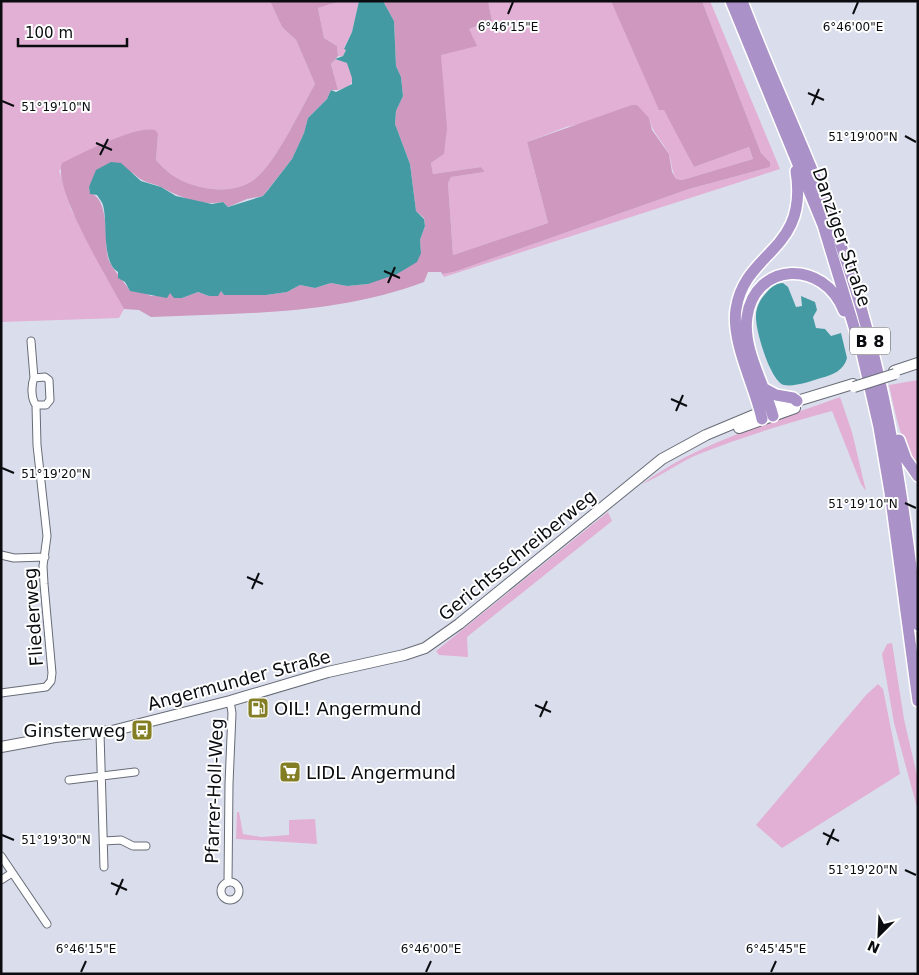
<svg xmlns="http://www.w3.org/2000/svg" width="919" height="975" viewBox="0 0 919 975" font-family="'DejaVu Sans',sans-serif">
	<style>
		.green { fill: #e2b0d4 }
		.forest { fill: #ce98bf }
		.water { fill: #449aa3 }
		.lines { fill: none; stroke-linecap: round; stroke-linejoin: round }
		.minor-casing { stroke: #676c77; stroke-width: 9 }
		.secondary-casing { stroke: #676c77; stroke-width: 12 }
		.trunk-casing { stroke: #fff; stroke-width: 14 }
		.minor { stroke: #fff; stroke-width: 7 }
		.secondary { stroke: #fff; stroke-width: 10 }
		.trunk { stroke: #aa92c8; stroke-width: 11 }
		.secondary-bridge-casing { stroke: #676c77; stroke-width: 12; stroke-linecap: butt }
		.secondary-bridge { stroke: #fff; stroke-width: 10 }
		.ticks { fill: none; stroke: #0a0c10; stroke-width: 2 }
		.labels { text-anchor: middle; dominant-baseline: central; stroke-width: 4; stroke-linejoin: round; paint-order: stroke }
		.shield { fill: #fff; stroke: #545558; stroke-width: 1 }
		.shield-label { font-size: 16px; font-weight: bold; fill: #0a0c10 }
		.street-label { font-size: 18px; fill: #0a0c10; stroke: #fff }
		.poi-label { font-size: 18px; fill: #0a0c10; stroke: #fff; text-anchor: start }
		.ticks-label { font-size: 12px; text-anchor: middle; fill: #0a0c10; stroke: #fff; stroke-width: 4; stroke-linejoin: round; paint-order: stroke }
	</style>
	<rect width="100%" height="100%" fill="#dadeec"/>
	<path class="green" d="M 1,1 L 270,1 L 282,27 L 296,40 L 315,84 C 301,108 277,161 256,178 C 242,190 222,191 205,188 C 183,183 171,177 156,160 L 158,134 L 59,170 L 71,209 L 124,309 L 119,318 L 1,322 Z
		M 341,1 L 359,1 L 352,32 L 344,48 L 346,50 L 343,56 L 338,56 L 337,46 L 324,38 L 318,8 Z
		M 488,1 L 611,1 L 694,167 L 749,147 L 753,159 L 682,180 L 676,179 C 671,170 672,160 668,152 C 661,140 652,132 649,118 L 589,122 L 566,127 L 527,142 L 548,223 L 453,255 L 448,183 L 451,177 L 485,172 L 481,167 L 433,174 L 431,163 L 444,154 L 441,55 L 469,29 L 492,21 Z
		M 702,1 L 710,1 L 780,169 L 444,277 L 442,274 L 454,272 L 689,189 L 770,167 L 770,162 L 761,153 Z
		M 335,59 L 348,63 L 353,81 L 348,87 L 338,90 L 331,64 Z
		M 918,380 L 918,471 C 901,443 896,417 889,385 Z
		M 840,397 L 852,432 L 866,491 L 861,484 L 832,411 C 788,423 742,437 699,454 C 679,462 662,476 642,484 C 700,441 773,422 840,397 Z
		M 608,512 L 612,521 L 467,637 L 468,657 L 439,655 L 436,651 Z
		M 892,643 L 904,719 L 918,780 L 918,811 L 894,723 L 882,654 L 887,644 Z
		M 878,684 L 883,689 L 900,774 L 782,848 L 756,825 L 866,695 Z
		M 237,812 L 239,812 L 243,834 L 261,837 L 289,835 L 289,820 L 315,819 L 317,844 L 236,839 Z"/>
	<path class="forest" d="M 270,1 L 341,1 L 318,8 L 324,38 L 337,46 L 338,56 L 331,64 L 338,90 L 331,90 L 327,99 L 308,118 L 304,133 L 292,159 L 263,196 L 247,199 L 228,207 L 223,202 C 202,206 181,198 163,188 C 152,182 144,184 133,173 L 89,187 L 90,193 C 110,199 104,239 108,258 C 111,268 124,281 130,291 L 144,292 L 151,296 L 170,293 L 182,298 L 198,292 L 209,296 L 221,291 L 224,295 L 266,295 L 287,292 L 300,285 L 315,288 L 331,283 L 347,286 L 368,284 L 421,253 L 420,240 L 425,226 L 424,218 L 416,211 L 410,164 L 395,124 L 396,111 L 403,96 L 401,77 L 396,66 L 394,21 L 383,1 L 488,1 L 492,21 L 469,29 L 477,46 L 441,55 L 447,128 L 444,154 L 431,163 L 433,174 L 481,167 L 485,172 L 451,177 L 448,183 L 453,255 L 548,223 L 527,142 L 632,105 L 637,105 L 649,118 L 652,130 L 669,154 L 672,172 L 676,179 L 682,180 L 753,159 L 749,147 L 694,167 L 664,110 L 659,110 L 611,1 L 702,1 L 761,153 L 770,162 L 770,167 L 689,189 L 454,272 L 442,274 L 441,272 L 428,272 L 424,282 C 335,315 245,313 151,317 L 139,310 L 124,309 C 110,282 52,189 62,163 C 82,153 136,125 155,130 L 158,134 L 156,160 C 171,177 183,183 205,188 C 222,191 242,190 256,178 C 277,161 301,108 315,84 L 296,40 L 282,27 Z"/>
	<path class="water" d="M 359,1 L 383,1 L 394,21 L 396,66 L 401,77 L 403,96 L 396,111 L 395,124 L 410,164 L 416,211 L 424,219 L 425,226 L 420,240 L 421,253 L 417,262 L 397,274 L 368,284 L 347,286 L 331,283 L 315,288 L 300,285 L 287,292 L 266,295 L 224,295 L 221,291 L 218,296 L 209,296 L 198,292 L 182,298 L 174,298 L 170,293 L 167,298 L 130,291 L 125,282 L 118,278 L 118,272 C 101,262 108,222 103,205 C 102,202 99,198 97,195 L 90,194 L 89,187 L 96,170 L 111,162 L 121,163 L 141,181 L 161,187 L 176,196 L 212,204 L 223,202 L 228,207 L 263,196 L 268,190 L 292,159 L 304,133 L 308,118 L 327,99 L 331,90 L 336,92 L 352,84 L 352,78 L 347,63 L 335,59 L 343,56 L 346,50 L 344,49 L 352,32 Z
		M 783,283 L 788,287 L 796,307 L 802,306 L 801,296 L 815,302 L 817,310 L 813,317 L 816,328 L 825,329 L 831,336 L 841,333 L 847,358 C 844,370 833,375 821,378 C 811,381 795,387 784,385 C 770,381 755,329 756,316 C 756,307 761,298 767,292 C 771,287 776,283 783,283 Z"/>
	<g class="lines">
		<g class="minor-casing">
			<path id="minor" d="M 34,378 L 45,377 L 49,380 L 50,400 L 46,405 L 36,405
				M 1,555 L 14,558 L 45,557
				M 1,693 L 46,687 L 51,681 L 52,673 L 44,584 L 43,566 L 47,536 L 37,445 L 36,405 C 31,399 31,385 34,378 L 31,341
				M 100,733 L 104,867
				M 69,780 L 135,772
				M 104,841 L 121,840 L 133,846 L 146,846
				M 1,856 L 47,924
				M 1,880 L 12,873
				M221 891a9 9 0 1 1 18 0a9 9 0 1 1-18 0Z
				M 228,882 L 229,784 L 232,713 L 230,701"/>
		</g>
		<g class="secondary-casing">
			<path id="secondary" d="M 894,371 L 918,363
				M 739,428 L 795,408
				M 1,747 L 55,737 L 112,731 L 230,701 L 328,672 L 404,655 L 425,648 L 459,624 L 662,459 L 706,435 L 761,412 L 853,384"/>
		</g>
		<g class="trunk-casing">
			<path id="trunk" d="M 731,1 L 823,225 L 862,353 L 879,427 L 890,492 L 918,701
				M 742,1 C 776,91 819,177 849,269 C 888,387 904,503 918,625
				M 765,389 L 776,395 L 793,398 L 797,401
				M 773,416 C 765,385 742,349 747,317 C 755,261 824,259 844,311
				M 762,419 C 755,386 731,342 736,309 C 745,250 809,252 796,171
				M 899,440 L 906,459 L 918,476"/>
		</g>
		<use href="#minor" class="minor"/>
		<use href="#secondary" class="secondary"/>
		<use href="#trunk" class="trunk"/>
		<g class="secondary-bridge-casing">
			<path id="secondary-bridge" d="M 854,387 L 895,374"/>
		</g>
		<use href="#secondary-bridge" class="secondary-bridge"/>
	</g>
	<path class="ticks" d="M 508,14 L 513,2M 853,14 L 858,2M 808,93 L 824,100M 2,101 L 14,106M 812,105 L 819,89M 905,136 L 916,142M 96,143 L 112,150M 100,155 L 108,139M 384,271 L 400,278M 388,283 L 395,267M 671,399 L 687,406M 676,411 L 683,395M 2,468 L 14,473M 905,503 L 916,508M 247,577 L 263,584M 252,589 L 259,573M 535,705 L 551,712M 540,717 L 547,701M 823,833 L 839,841M 2,835 L 14,840M 827,845 L 834,829M 905,870 L 916,875M 111,883 L 127,890M 116,895 L 123,879M 81,972 L 86,961M 426,972 L 431,961M 771,972 L 776,961"/>
	<defs>
		<g id="fuel-square" transform="scale(1.125)"><rect x="-9" y="-9" width="18" height="18" rx="4" fill="#837d24" stroke="#fff"/><path d="M-5.5-6h7V0h2V4h1.3V-2.5L3-4.5l.8-.8L6-3V5H2.5V1h-1V6h-7ZM-4.2-4.7v3.2H.2V-4.7Z" fill="#fff"/></g>
		<g id="bus-square" transform="scale(1.125)"><rect x="-9" y="-9" width="18" height="18" rx="4" fill="#837d24" stroke="#fff"/><path d="M-5-6H5V4H4V6H2V4H-2V6H-4V4H-5ZM-3.5-4V0h7V-4ZM-3.5 1.2v1.5H-2V1.2ZM2 1.2v1.5H3.5V1.2Z" fill="#fff"/></g>
		<g id="supermarket-square" transform="scale(1.125)"><rect x="-9" y="-9" width="18" height="18" rx="4" fill="#837d24" stroke="#fff"/><path d="M-6-5.5h2.5l.6 2H6L4.5 2H-2.5L-4.4-4H-6ZM-1.5 3.2a1.3 1.3 0 1 0 .1 0ZM3 3.2a1.3 1.3 0 1 0 .1 0Z" fill="#fff"/></g>
	</defs>
	<g fill-rule="evenodd">
		<use href="#fuel-square" x="258" y="708"/>
		<use href="#bus-square" x="142" y="730"/>
		<use href="#supermarket-square" x="290" y="772"/>
	</g>
	<g class="labels">
		<rect class="shield" x="850" y="327.5" width="40" height="27" rx="4"/>
		<g class="shield-label">
			<text x="870" y="341">B 8</text>
		</g>
		<g class="street-label">
			<text transform="translate(842 237) rotate(71)">Danziger Straße</text>
			<text transform="translate(517 555) rotate(-39)">Gerichtsschreiberweg</text>
			<text transform="translate(33 617) rotate(-94)">Fliederweg</text>
			<text transform="translate(239 680) rotate(-15)">Angermunder Straße</text>
			<text transform="translate(214 791) rotate(-88)">Pfarrer-Holl-Weg</text>
		</g>
		<g class="poi-label">
			<text x="274" y="708">OIL! Angermund</text>
			<text x="126" y="730" text-anchor="end">Ginsterweg</text>
			<text x="306" y="772">LIDL Angermund</text>
		</g>
	</g>
	<g class="ticks-label">
		<text x="508" y="31">6°46'15"E</text>
		<text x="853" y="31">6°46'00"E</text>
		<text x="56" y="111">51°19'10"N</text>
		<text x="863" y="141">51°19'00"N</text>
		<text x="56" y="478">51°19'20"N</text>
		<text x="863" y="508">51°19'10"N</text>
		<text x="56" y="844">51°19'30"N</text>
		<text x="863" y="874">51°19'20"N</text>
		<text x="86" y="953">6°46'15"E</text>
		<text x="431" y="953">6°46'00"E</text>
		<text x="776" y="953">6°45'45"E</text>
	</g>
	<rect width="919" height="975" fill="none" stroke="#0a0c10" stroke-width="5"/>
	<g transform="translate(879 935) rotate(204)" stroke="#ffffff" stroke-width="4" paint-order="stroke">
	<path d="M0-4L9 19L0 12L-9 19Z" fill="#0a0c10"/>
	<text y="-8" font-size="14" font-weight="bold" text-anchor="middle" fill="#0a0c10">N</text>
	</g>
	<path d="M18 38v8h109v-8" fill="none" stroke="#0a0c10" stroke-width="2.5"/>
	<text x="25" y="38" font-size="15" fill="#0a0c10" stroke="#ffffff" stroke-width="4" paint-order="stroke">100 m</text>
</svg>
